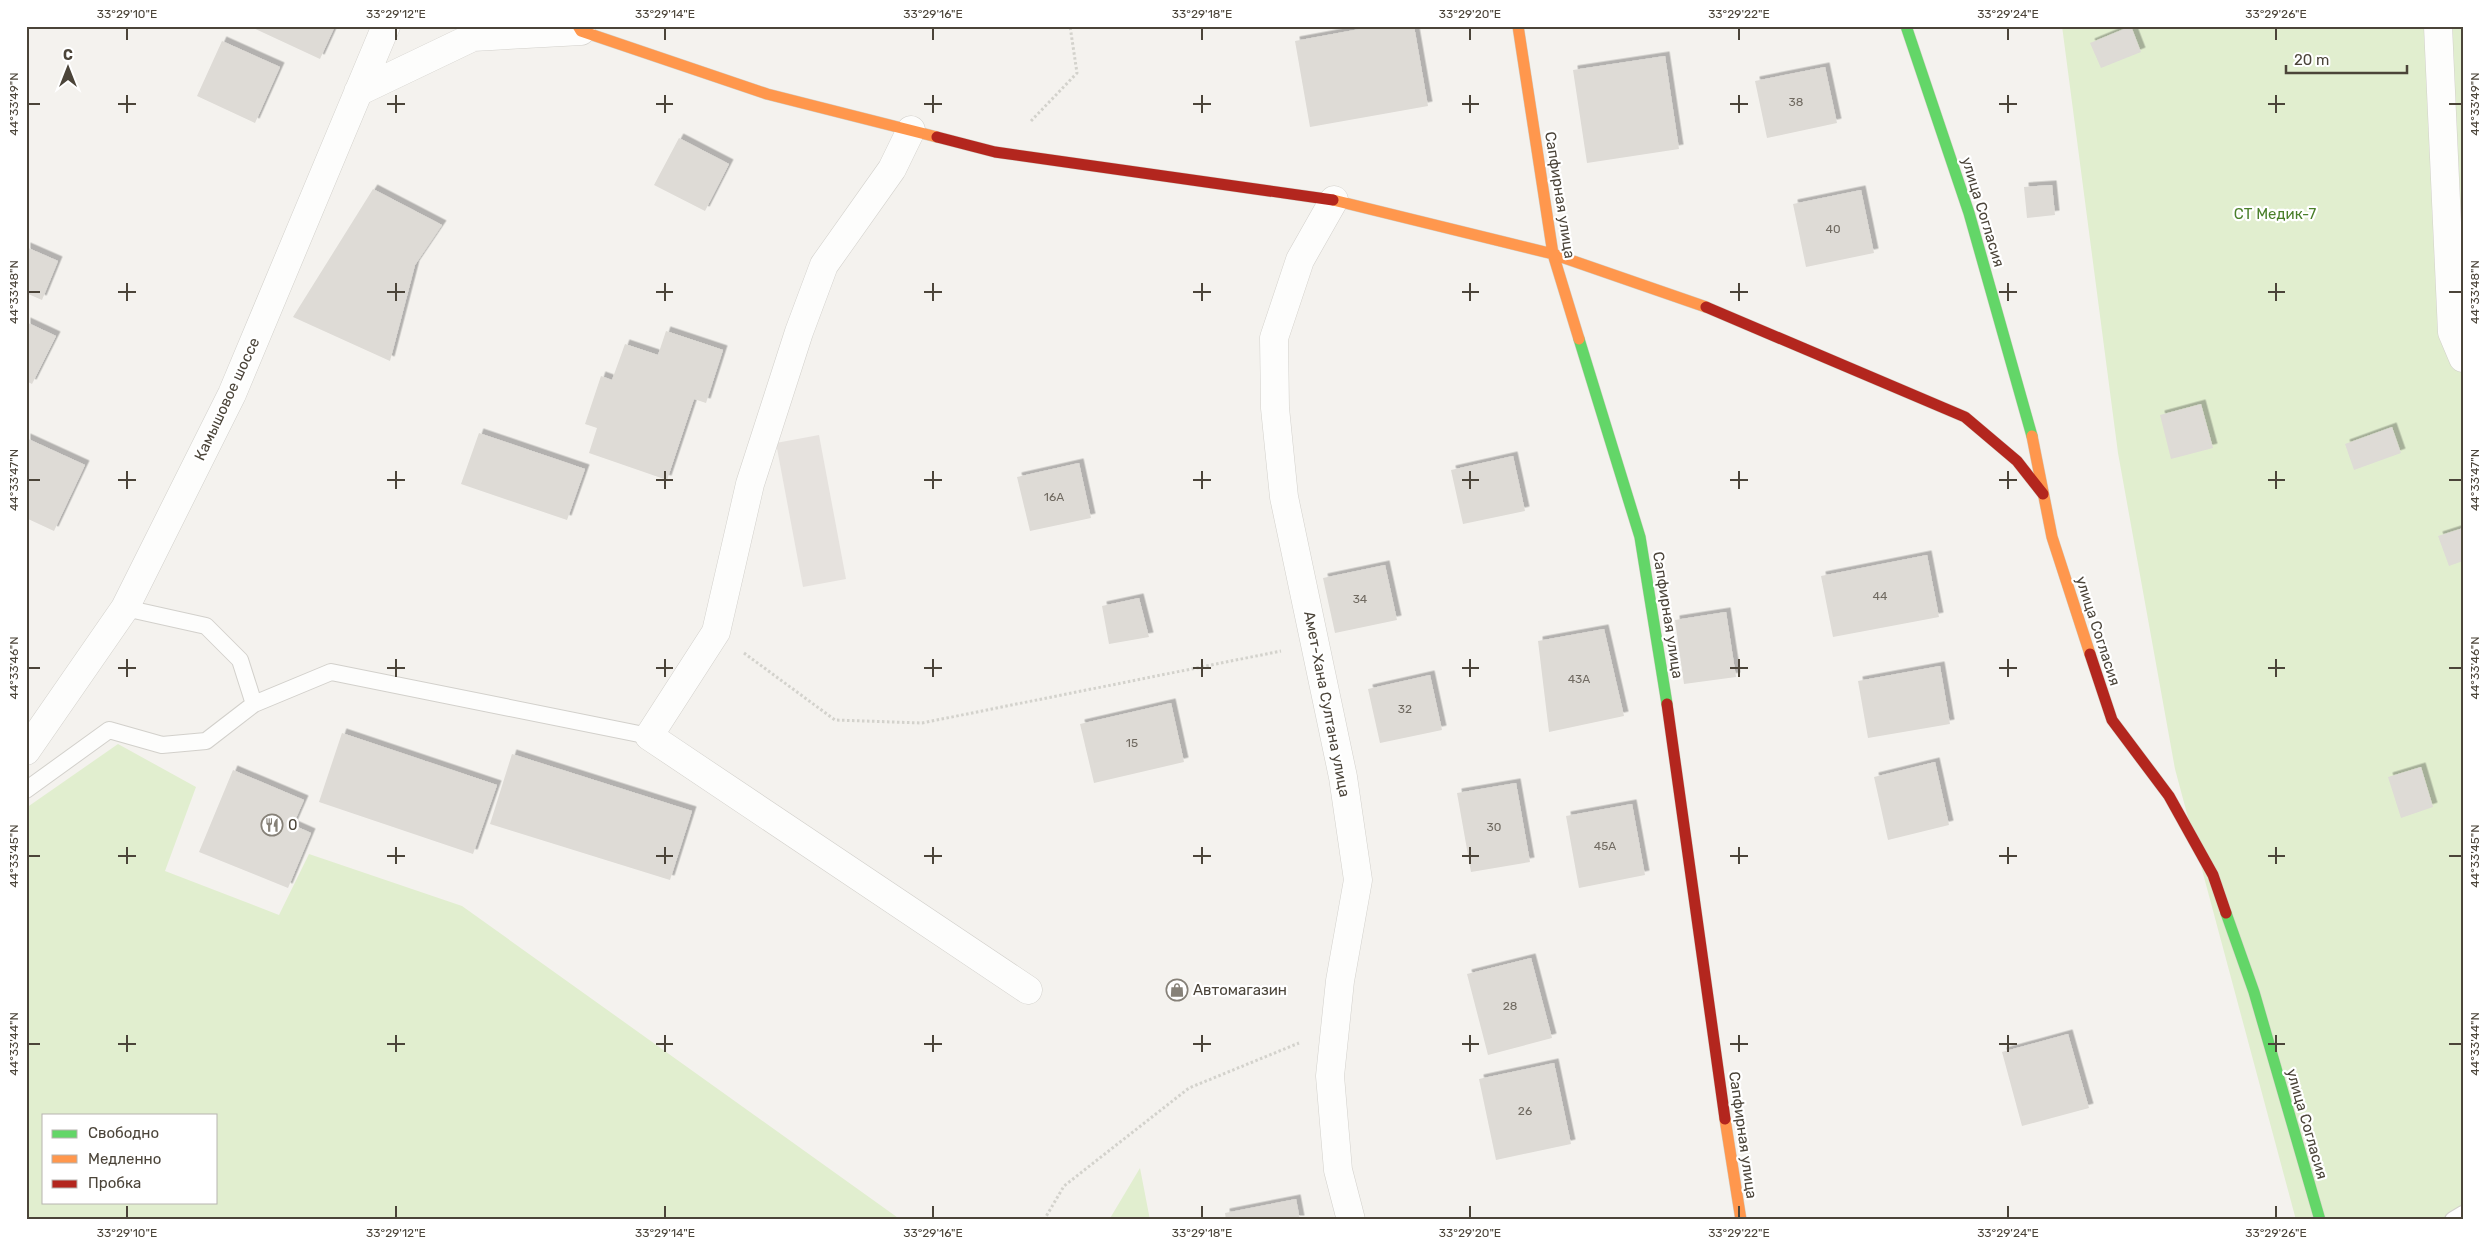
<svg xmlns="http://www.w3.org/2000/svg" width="2489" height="1246" viewBox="0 0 2489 1246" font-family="Rubik,sans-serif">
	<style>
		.industrial { fill: #e6e2de }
		.green { fill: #e1eecf; fill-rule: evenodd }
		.building { fill: #dedbd6; filter: url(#shadow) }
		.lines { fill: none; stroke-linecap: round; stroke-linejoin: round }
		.lane-casing { stroke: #d2d0cb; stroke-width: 18 }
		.street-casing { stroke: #d2d0cb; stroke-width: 29 }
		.fast-casing { stroke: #d3cfc5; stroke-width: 12 }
		.slow-casing { stroke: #d3cfc5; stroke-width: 12 }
		.jam-casing { stroke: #d3cfc5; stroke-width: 12 }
		.path { stroke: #d3d2cc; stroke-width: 3; stroke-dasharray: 2.5 2.5; stroke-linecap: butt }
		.lane { stroke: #fdfdfc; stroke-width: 16 }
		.street { stroke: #fdfdfc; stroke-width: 28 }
		.fast { stroke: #63d668; stroke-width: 11 }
		.slow { stroke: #ff974d; stroke-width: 11 }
		.jam { stroke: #b3261e; stroke-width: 11 }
		.ticks { fill: none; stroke: #4b4439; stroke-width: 2 }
		.labels { text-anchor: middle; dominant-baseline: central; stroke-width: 4.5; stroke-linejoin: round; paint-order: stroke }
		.number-label { font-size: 12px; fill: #706a61 }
		.street-label { font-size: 15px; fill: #4b4439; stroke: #fff }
		.park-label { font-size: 15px; fill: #4a7f2a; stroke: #fff }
		.poi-label { font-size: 15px; fill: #4b4439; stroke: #fff; text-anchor: start }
		.neatline { fill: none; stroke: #4b4439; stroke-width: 2 }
		.ticks-label { font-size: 12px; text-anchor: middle; fill: #4b4439 }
	</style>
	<defs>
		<filter id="shadow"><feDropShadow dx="4.5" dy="-4.5" stdDeviation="0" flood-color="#0004"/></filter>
	</defs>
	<rect width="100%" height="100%" fill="#f4f2ee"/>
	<path class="industrial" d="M 819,435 L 846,579 L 803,587 L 776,443 Z"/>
	<path class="green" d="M 2062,26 L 2463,26 L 2463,1220 L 2296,1220 L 2175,769 L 2118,453 Z
		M 118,744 L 196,787 L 165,871 L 279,915 L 309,854 L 462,906 L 901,1220 L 26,1220 L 26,808 ZM 44,1115 L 216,1115 L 216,1202 L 44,1202 Z
		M 1140,1168 L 1150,1220 L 1109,1220 Z"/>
	<path class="building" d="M 249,26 L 335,26 L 320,59 Z
		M 1376,26 L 1414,26 L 1428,106 L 1310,127 L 1295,41 Z
		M 2131,26 L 2141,52 L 2101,68 L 2090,43 Z
		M 222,41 L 280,67 L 255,123 L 197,96 Z
		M 1665,56 L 1679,149 L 1587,163 L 1573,70 Z
		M 1825,67 L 1837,123 L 1767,138 L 1755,81 Z
		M 679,138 L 729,164 L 705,211 L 654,185 Z
		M 2052,185 L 2055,215 L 2027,218 L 2024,187 Z
		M 373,189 L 442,225 L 415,265 L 390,361 L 293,317 Z
		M 1861,190 L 1874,253 L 1806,267 L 1793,204 Z
		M 26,247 L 58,261 L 42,300 L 26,293 Z
		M 26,322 L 56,336 L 32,384 L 26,381 Z
		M 666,331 L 723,350 L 706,403 L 694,399 L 667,480 L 589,453 L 597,428 L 585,424 L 601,376 L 612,380 L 625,344 L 658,355 Z
		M 2201,404 L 2213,448 L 2171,459 L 2160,415 Z
		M 2392,427 L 2401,453 L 2354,470 L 2345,444 Z
		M 479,433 L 585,469 L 567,520 L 461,484 Z
		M 26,438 L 85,465 L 54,531 L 26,518 Z
		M 1513,456 L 1525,511 L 1463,524 L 1451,470 Z
		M 1079,463 L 1091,518 L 1030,531 L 1017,477 Z
		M 2463,528 L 2463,561 L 2449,566 L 2438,536 Z
		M 1927,555 L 1939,617 L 1833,637 L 1821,576 Z
		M 1385,565 L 1397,620 L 1335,633 L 1323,578 Z
		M 1139,598 L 1149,637 L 1109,644 L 1102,606 Z
		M 1726,612 L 1736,677 L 1684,684 L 1675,620 Z
		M 1604,629 L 1624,716 L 1549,732 L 1538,641 Z
		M 1940,666 L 1950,724 L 1868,738 L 1858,681 Z
		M 1430,675 L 1442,730 L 1380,743 L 1368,689 Z
		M 1171,703 L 1184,762 L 1094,783 L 1080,724 Z
		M 342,733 L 497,785 L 473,854 L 319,802 Z
		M 512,754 L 692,811 L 670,880 L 490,824 Z
		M 1935,762 L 1949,825 L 1888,840 L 1874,777 Z
		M 2421,767 L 2433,807 L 2401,818 L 2388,777 Z
		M 233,770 L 304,800 L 293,825 L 311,833 L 288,888 L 199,852 Z
		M 1516,783 L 1530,862 L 1471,872 L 1457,793 Z
		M 1632,804 L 1645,875 L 1579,888 L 1566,816 Z
		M 1531,958 L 1552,1038 L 1488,1055 L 1467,974 Z
		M 2068,1034 L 2089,1108 L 2022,1126 L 2002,1052 Z
		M 1554,1063 L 1571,1144 L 1496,1160 L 1479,1079 Z
		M 1296,1199 L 1300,1220 L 1226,1220 L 1225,1213 Z"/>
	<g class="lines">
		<g class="lane-casing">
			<path id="lane" d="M 125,608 L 206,626 L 240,660 L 254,704
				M 26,790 L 109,730 L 162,745 L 206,741 L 254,704 L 331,672 L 649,736
				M 2453,1220 L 2463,1214"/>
		</g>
		<g class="street-casing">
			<path id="street" d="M 2438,26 L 2452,332 L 2463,358
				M 358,92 L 473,37 L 581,31
				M 911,130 L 892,169 L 824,265 L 799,332 L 750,484 L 716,632 L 649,736 L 1028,990
				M 1334,200 L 1300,260 L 1274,338 L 1275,408 L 1284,497 L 1343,777 L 1358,880 L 1340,981 L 1330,1076 L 1338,1170 L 1351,1220
				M 26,751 L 125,608 L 232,394 L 386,26"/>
		</g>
		<g class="fast-casing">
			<path id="fast" d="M 1906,26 L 1969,213 L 2032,436
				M 1579,339 L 1640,537 L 1667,704
				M 2226,913 L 2254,992 L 2320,1220"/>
		</g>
		<g class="slow-casing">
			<path id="slow" d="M 578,26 L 581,31 L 767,94 L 937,137
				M 1518,26 L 1553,254 L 1579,339
				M 1333,200 L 1553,254 L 1706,307
				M 2032,436 L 2052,537 L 2090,654
				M 1725,1119 L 1741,1220"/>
		</g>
		<g class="jam-casing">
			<path id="jam" d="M 937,137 L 995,152 L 1333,200
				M 1706,307 L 1965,417 L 2017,461 L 2043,494
				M 2090,654 L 2112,720 L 2169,796 L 2213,875 L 2226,913
				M 1667,704 L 1725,1119"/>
		</g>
		<path class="path" d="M 1031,121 L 1077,73 L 1070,26
			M 744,653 L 835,720 L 922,723 L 1281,651
			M 1044,1220 L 1064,1186 L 1189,1088 L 1299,1043"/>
		<use href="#lane" class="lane"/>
		<use href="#street" class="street"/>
		<use href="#fast" class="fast"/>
		<use href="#slow" class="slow"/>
		<use href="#jam" class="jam"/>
	</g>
	<path class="ticks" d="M 127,28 L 127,40M 396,28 L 396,40M 665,28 L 665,40M 933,28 L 933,40M 1202,28 L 1202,40M 1470,28 L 1470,40M 1739,28 L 1739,40M 2008,28 L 2008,40M 2276,28 L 2276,40M 127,95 L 127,113M 396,95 L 396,113M 665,95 L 665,113M 933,95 L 933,113M 1202,95 L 1202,113M 1470,95 L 1470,113M 1739,95 L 1739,113M 2008,95 L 2008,113M 2276,95 L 2276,113M 28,104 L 40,104M 118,104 L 136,104M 387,104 L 405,104M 656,104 L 673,104M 924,104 L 942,104M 1193,104 L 1211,104M 1462,104 L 1479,104M 1730,104 L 1748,104M 1999,104 L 2017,104M 2268,104 L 2285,104M 2449,104 L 2462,104M 127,283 L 127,301M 396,283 L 396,301M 665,283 L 665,301M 933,283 L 933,301M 1202,283 L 1202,301M 1470,283 L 1470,301M 1739,283 L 1739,301M 2008,283 L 2008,301M 2276,283 L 2276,301M 28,292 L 40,292M 118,292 L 136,292M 387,292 L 405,292M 656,292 L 673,292M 924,292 L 942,292M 1193,292 L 1211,292M 1462,292 L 1479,292M 1730,292 L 1748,292M 1999,292 L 2017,292M 2268,292 L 2285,292M 2449,292 L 2462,292M 127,471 L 127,489M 396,471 L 396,489M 665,471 L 665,489M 933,471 L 933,489M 1202,471 L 1202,489M 1470,471 L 1470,489M 1739,471 L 1739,489M 2008,471 L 2008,489M 2276,471 L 2276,489M 28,480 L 40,480M 118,480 L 136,480M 387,480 L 405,480M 656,480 L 673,480M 924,480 L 942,480M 1193,480 L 1211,480M 1462,480 L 1479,480M 1730,480 L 1748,480M 1999,480 L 2017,480M 2268,480 L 2285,480M 2449,480 L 2462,480M 127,659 L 127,677M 396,659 L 396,677M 665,659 L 665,677M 933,659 L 933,677M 1202,659 L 1202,677M 1470,659 L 1470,677M 1739,659 L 1739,677M 2008,659 L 2008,677M 2276,659 L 2276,677M 28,668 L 40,668M 118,668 L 136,668M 387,668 L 405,668M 656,668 L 673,668M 924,668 L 942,668M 1193,668 L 1211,668M 1462,668 L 1479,668M 1730,668 L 1748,668M 1999,668 L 2017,668M 2268,668 L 2285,668M 2449,668 L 2462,668M 127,847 L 127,864M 396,847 L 396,864M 665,847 L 665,864M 933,847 L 933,864M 1202,847 L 1202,864M 1470,847 L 1470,864M 1739,847 L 1739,864M 2008,847 L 2008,864M 2276,847 L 2276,864M 28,856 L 40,856M 118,856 L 136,856M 387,856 L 405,856M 656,856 L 673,856M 924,856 L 942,856M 1193,856 L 1211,856M 1462,856 L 1479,856M 1730,856 L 1748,856M 1999,856 L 2017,856M 2268,856 L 2285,856M 2449,856 L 2462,856M 127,1035 L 127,1052M 396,1035 L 396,1052M 665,1035 L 665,1052M 933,1035 L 933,1052M 1202,1035 L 1202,1052M 1470,1035 L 1470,1052M 1739,1035 L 1739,1052M 2008,1035 L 2008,1052M 2276,1035 L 2276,1052M 28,1044 L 40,1044M 118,1044 L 136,1044M 387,1044 L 405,1044M 656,1044 L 673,1044M 924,1044 L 942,1044M 1193,1044 L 1211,1044M 1462,1044 L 1479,1044M 1730,1044 L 1748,1044M 1999,1044 L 2017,1044M 2268,1044 L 2285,1044M 2449,1044 L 2462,1044M 127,1206 L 127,1218M 396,1206 L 396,1218M 665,1206 L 665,1218M 933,1206 L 933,1218M 1202,1206 L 1202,1218M 1470,1206 L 1470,1218M 1739,1206 L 1739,1218M 2008,1206 L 2008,1218M 2276,1206 L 2276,1218"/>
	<defs>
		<g id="restaurant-ring" transform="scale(1.125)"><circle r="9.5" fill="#fff" stroke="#868178" stroke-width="1.5"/><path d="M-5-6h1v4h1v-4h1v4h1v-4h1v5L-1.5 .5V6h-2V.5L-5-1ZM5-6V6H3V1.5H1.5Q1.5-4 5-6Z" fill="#868178"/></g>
		<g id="shop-ring" transform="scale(1.125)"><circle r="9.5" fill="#fff" stroke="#868178" stroke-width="1.5"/><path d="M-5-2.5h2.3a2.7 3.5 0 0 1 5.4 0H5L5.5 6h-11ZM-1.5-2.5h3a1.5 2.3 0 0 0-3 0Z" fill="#868178"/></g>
	</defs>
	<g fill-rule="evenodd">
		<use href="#restaurant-ring" x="272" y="825"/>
		<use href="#shop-ring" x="1177" y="990"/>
	</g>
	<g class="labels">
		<g class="number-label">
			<text x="1796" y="102">38</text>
			<text x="1833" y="229">40</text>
			<text x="1054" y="497">16А</text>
			<text x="1880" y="596">44</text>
			<text x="1360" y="599">34</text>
			<text x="1579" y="679">43А</text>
			<text x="1405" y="709">32</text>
			<text x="1132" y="743">15</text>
			<text x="1494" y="827">30</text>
			<text x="1605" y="846">45А</text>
			<text x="1510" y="1006">28</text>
			<text x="1525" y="1111">26</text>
		</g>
		<g class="street-label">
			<text transform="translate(1560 195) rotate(81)">Сапфирная улица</text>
			<text transform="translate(1983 212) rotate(73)">улица Согласия</text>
			<text transform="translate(227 399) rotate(-65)">Камышовое шоссе</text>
			<text transform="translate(1668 615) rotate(81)">Сапфирная улица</text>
			<text transform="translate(2098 631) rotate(72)">улица Согласия</text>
			<text transform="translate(1327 704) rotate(79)">Амет-Хана Султана улица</text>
			<text transform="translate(2307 1124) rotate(74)">улица Согласия</text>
			<text transform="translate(1743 1135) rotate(82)">Сапфирная улица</text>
		</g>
		<g class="park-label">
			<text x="2275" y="214">СТ Медик-7</text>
		</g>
		<g class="poi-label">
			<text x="288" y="825">0</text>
			<text x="1193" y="990">Автомагазин</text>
		</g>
	</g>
	<rect width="2489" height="1246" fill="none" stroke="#ffffff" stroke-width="55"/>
	<rect x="42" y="1114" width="175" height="90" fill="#ffffff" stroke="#b7b4b0"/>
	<rect x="52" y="1130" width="25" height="8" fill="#63d668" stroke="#b7b4b0"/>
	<text x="88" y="1138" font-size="15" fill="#4b4439">Свободно</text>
	<rect x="52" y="1155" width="25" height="8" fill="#ff974d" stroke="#b7b4b0"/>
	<text x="88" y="1164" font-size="15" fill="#4b4439">Медленно</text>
	<rect x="52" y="1180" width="25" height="8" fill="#b3261e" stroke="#b7b4b0"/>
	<text x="88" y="1188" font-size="15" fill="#4b4439">Пробка</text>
	<g transform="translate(68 68)" stroke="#ffffff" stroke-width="4" paint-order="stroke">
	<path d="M0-4L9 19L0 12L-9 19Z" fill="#4b4439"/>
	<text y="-8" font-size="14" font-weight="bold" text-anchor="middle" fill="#4b4439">С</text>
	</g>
	<path d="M2286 65v8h121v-8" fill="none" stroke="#4b4439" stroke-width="2.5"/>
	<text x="2294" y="65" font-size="15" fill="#4b4439" stroke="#ffffff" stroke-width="4" paint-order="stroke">20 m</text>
	<rect x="28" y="28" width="2434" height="1190" class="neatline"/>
	<g class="ticks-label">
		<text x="127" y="18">33°29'10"E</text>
		<text x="396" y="18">33°29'12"E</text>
		<text x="665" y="18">33°29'14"E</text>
		<text x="933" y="18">33°29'16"E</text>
		<text x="1202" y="18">33°29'18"E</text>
		<text x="1470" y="18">33°29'20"E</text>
		<text x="1739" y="18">33°29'22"E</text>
		<text x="2008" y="18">33°29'24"E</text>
		<text x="2276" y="18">33°29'26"E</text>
		<text transform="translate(14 104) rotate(-90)" y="4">44°33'49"N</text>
		<text transform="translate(2475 104) rotate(-90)" y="4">44°33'49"N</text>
		<text transform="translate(14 292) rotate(-90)" y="4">44°33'48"N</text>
		<text transform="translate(2475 292) rotate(-90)" y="4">44°33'48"N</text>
		<text transform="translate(14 480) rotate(-90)" y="4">44°33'47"N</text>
		<text transform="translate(2475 480) rotate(-90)" y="4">44°33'47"N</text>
		<text transform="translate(14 668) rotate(-90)" y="4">44°33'46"N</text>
		<text transform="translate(2475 668) rotate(-90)" y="4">44°33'46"N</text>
		<text transform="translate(14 856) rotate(-90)" y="4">44°33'45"N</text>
		<text transform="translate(2475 856) rotate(-90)" y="4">44°33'45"N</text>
		<text transform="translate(14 1044) rotate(-90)" y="4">44°33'44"N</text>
		<text transform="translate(2475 1044) rotate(-90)" y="4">44°33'44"N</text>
		<text x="127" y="1237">33°29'10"E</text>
		<text x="396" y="1237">33°29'12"E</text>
		<text x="665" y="1237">33°29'14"E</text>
		<text x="933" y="1237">33°29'16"E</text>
		<text x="1202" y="1237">33°29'18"E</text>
		<text x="1470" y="1237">33°29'20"E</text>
		<text x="1739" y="1237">33°29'22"E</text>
		<text x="2008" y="1237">33°29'24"E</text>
		<text x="2276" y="1237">33°29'26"E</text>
	</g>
</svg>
